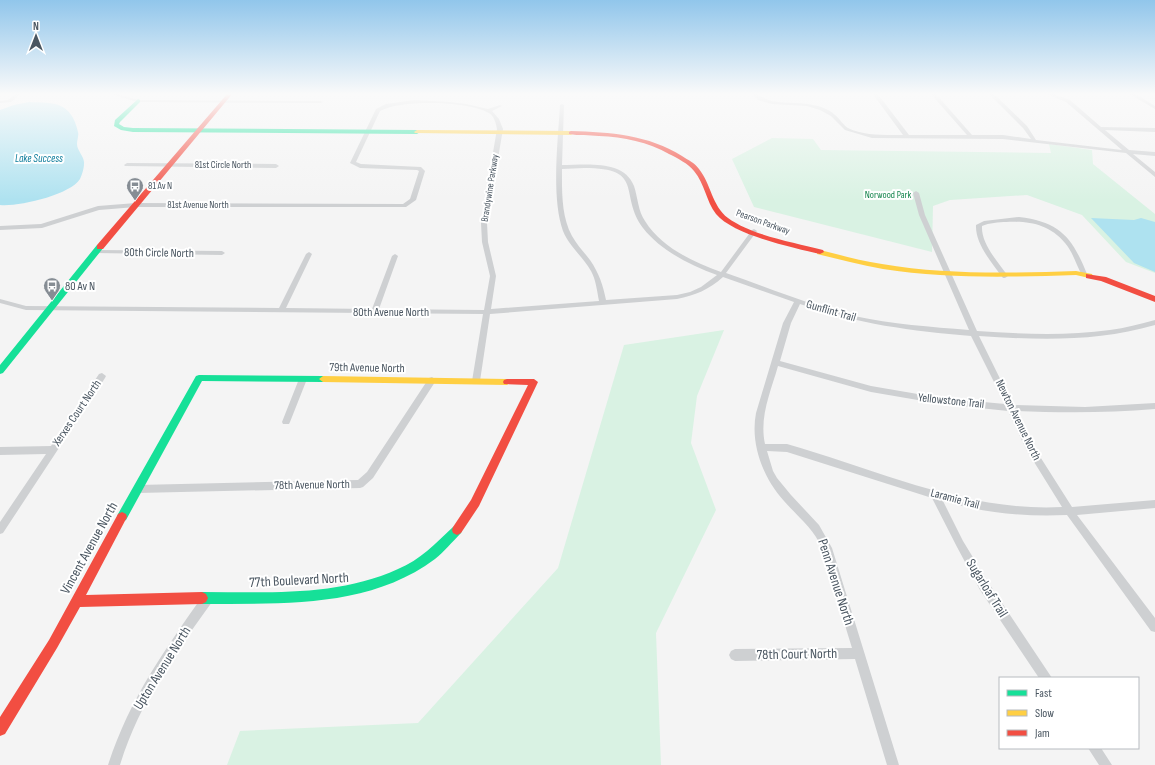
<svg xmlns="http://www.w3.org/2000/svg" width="1155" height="765" viewBox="0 0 1155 765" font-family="'Sofia Sans Condensed',sans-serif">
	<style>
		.green { fill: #d9f2e3 }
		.water { fill: #aee2f0 }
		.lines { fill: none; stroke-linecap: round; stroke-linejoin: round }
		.street { fill: #ced0d2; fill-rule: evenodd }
		.fast { fill: #16e098; fill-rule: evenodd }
		.slow { fill: #ffcf43; fill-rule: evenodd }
		.jam { fill: #f24e42; fill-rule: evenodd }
		.labels { text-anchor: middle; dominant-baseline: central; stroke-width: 4; stroke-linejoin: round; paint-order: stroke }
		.far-street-label { font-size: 10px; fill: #4a5661; stroke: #fff }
		.far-poi-label { font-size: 10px; fill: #4a5661; stroke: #fff; text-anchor: start }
		.far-park-label { font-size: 10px; fill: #17864f; stroke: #fff }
		.far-water-label { font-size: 11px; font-style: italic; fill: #0c7c9b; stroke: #fff }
		.street-label { font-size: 12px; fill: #4a5661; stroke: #fff }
		.poi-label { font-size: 12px; fill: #4a5661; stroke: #fff; text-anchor: start }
		.near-street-label { font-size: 14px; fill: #4a5661; stroke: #fff }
	</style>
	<rect width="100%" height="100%" fill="#f4f4f4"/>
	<path class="green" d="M 772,138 L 813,139 L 821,150 L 1051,153 L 1049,144 L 1092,150 L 1093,164 L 1155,214 L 1155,273 L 1126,262 L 1082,215 L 1027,195 L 950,200 L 933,206 L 932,252 L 754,207 L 732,159 Z
		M 724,330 L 697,396 L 691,443 L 716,510 L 656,633 L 661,765 L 227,765 L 240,731 L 418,723 L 558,568 L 624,345 Z"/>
	<path class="water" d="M 29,102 C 54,103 71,101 78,132 C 79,135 77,140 77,144 C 77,151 85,157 84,164 C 84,168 82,175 80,179 C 70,195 18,207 0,205 L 0,110 L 14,105 Z
		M 1091,218 L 1134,220 L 1141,218 L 1155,222 L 1155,272 L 1134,263 Z"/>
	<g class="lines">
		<path class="street" d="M 17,93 L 22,93 L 11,102 L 0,103 L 0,101 L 8,100 Z
			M 107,93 L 115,93 L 138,100 L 321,101 L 323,102 L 321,103 L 138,102 Z
			M 751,93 L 756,93 C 771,106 789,101 807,104 C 816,105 828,108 835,115 C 840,119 843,125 848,128 C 864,136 886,135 903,135 L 872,93 L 877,93 L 909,135 L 967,135 L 930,93 L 935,93 L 972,135 L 1003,135 L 1031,139 L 1023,128 L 988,93 L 993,93 L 1027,126 L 1036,140 L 1122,150 L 1066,102 L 1044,93 L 1051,93 L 1070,100 L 1101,127 L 1155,128 L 1155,132 L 1105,130 L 1129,150 L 1155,152 L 1155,156 L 1133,154 L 1155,172 L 1155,177 L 1126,153 L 1003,139 L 872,138 L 845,130 L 831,116 L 820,110 L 807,106 L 772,104 L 758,100 Z
			M 1128,93 L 1134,93 L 1155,106 L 1155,109 Z
			M 414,100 L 450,102 L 466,104 L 488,109 L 500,105 L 502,106 L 492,111 L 499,119 L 503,129 L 487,223 L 488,242 L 496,276 L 491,309 L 599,301 C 597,291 596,280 591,271 C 583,257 569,246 563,231 C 551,198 558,140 560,105 L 562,104 L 564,105 L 562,165 C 585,165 624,159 634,186 C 638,198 638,211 645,221 C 661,247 693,262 721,272 L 752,230 L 754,229 L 757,231 L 726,273 C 769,288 810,305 854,316 C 892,324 931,327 969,330 L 919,215 L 913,193 L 916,191 L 919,193 L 925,215 L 977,331 C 1021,334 1066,336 1110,330 C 1125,328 1140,324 1155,320 L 1155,325 C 1097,342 1039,340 979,336 L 1013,405 L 1085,407 L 1155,403 L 1155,409 C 1109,413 1063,413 1016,411 L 1032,444 L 1072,507 L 1155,500 L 1155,508 L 1077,515 L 1155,618 L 1155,632 L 1151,631 L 1067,515 C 1025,517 984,513 943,501 L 963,541 L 988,582 L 1052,678 L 1039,678 L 980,590 L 957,547 L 932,498 L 787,452 L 767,451 L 773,471 L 777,478 L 791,495 L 819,525 L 832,548 L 899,765 L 887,765 L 855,659 L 735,661 L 731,659 L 729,655 L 731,651 L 735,649 L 852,648 C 845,625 838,603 832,580 C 828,570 826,558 822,548 C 814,529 797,516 784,501 C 763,478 750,444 756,413 L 783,323 L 794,302 L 723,277 C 709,290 695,295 677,299 L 490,314 L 480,381 L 476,384 L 472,381 L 483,314 L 26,310 L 0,303 L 0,299 L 26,306 L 279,308 L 306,254 L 309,252 L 312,254 L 286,308 L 372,309 L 392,256 L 395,254 L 398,256 L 379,309 L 484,310 L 490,276 L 482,242 L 481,223 L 497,129 C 496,123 494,116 489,113 C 469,101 401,99 380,111 L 356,162 L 361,164 L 421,167 L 425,171 L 416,200 L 406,207 L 136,207 L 99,210 L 42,228 L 0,230 L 0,226 L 41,224 L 98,206 L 136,203 L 403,204 L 410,199 L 419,171 L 417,170 L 360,168 L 350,163 L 376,109 L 386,104 ZM 584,168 C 646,168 618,194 643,228 C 661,251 690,265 717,275 L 701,287 L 690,292 L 677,295 L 606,300 C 603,285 599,273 590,260 C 584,252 577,245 572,236 C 561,216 562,190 562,169 ZM 800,304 C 857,324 912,331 971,336 L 1005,404 L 941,398 L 871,386 L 780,361 L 791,323 ZM 778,366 L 871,392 L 941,404 L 1008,411 L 1026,449 L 1062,507 C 966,512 878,470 787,444 L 765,444 C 759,417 771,391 778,366 Z
			M 127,163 L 276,164 L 279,166 L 276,168 L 125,166 L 124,165 Z
			M 1019,217 C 1060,222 1072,237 1087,274 L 1086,275 L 1082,275 C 1076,265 1073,252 1065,243 C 1049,224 1029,221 1006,222 C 999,222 989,223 982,226 C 981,244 998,262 1008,276 L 1005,278 L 1003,278 C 992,263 975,244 976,225 L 984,221 Z
			M 97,250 L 222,251 L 225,253 L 222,255 L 95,253 L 95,251 Z
			M 102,373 L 106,376 L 105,378 L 3,533 L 0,534 L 0,522 L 46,454 L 0,455 L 0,447 L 51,446 L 99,374 Z
			M 303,376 L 307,379 L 290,422 L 289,424 L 283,424 L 282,422 L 299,379 Z
			M 432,377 L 436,380 L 435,382 L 373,478 L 363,487 L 360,488 L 138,493 L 135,492 L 133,489 L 135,486 L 138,485 L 358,480 L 367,472 L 429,378 Z
			M 208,593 L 212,594 L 213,598 L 212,602 C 174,655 140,701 120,765 L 108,765 C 130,698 164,651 204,594 Z
			M 1088,748 L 1101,748 L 1112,765 L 1099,765 Z"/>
		<path class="fast" d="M 138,99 L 140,100 L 140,102 L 120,122 L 119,124 L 124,127 L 133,128 L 417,130 L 420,132 L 417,134 L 133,132 L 121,130 L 114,126 L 115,120 Z
			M 97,245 L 100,245 L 104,247 L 3,373 L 0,374 L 0,365 Z
			M 199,375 L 323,376 L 327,379 L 323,382 L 202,381 L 126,520 L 122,522 L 118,520 L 117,517 L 118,514 L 196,376 Z
			M 457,525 L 461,527 L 462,530 L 461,533 C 452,542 444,552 435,559 C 368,609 281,603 202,604 L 198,602 L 196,598 L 198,594 L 202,592 C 267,592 337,597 398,569 C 420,560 436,543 453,527 Z"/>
		<path class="slow" d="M 417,130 L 571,131 L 574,133 L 571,135 L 415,133 L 414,132 Z
			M 817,250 L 820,250 C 841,255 861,261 882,264 C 946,275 1012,273 1076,271 L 1092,274 L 1093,276 L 1089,278 L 1076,275 C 1012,277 947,279 883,269 C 861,265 839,259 817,254 Z
			M 323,376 L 507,379 L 511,382 L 507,385 L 323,382 L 319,379 Z"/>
		<path class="jam" d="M 228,93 L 233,93 L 103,249 L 97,249 L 97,245 Z
			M 571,131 C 610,132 649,135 682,156 C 688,160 695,163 699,169 C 711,184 712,206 728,218 C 753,236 793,242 823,250 L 824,252 L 820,254 C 794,248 733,235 716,214 C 706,201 705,184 694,171 C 689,164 677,158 669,154 C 648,142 624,137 599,136 C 589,135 579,136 569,134 L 569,132 Z
			M 1086,274 L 1106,277 L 1155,296 L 1155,302 L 1101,281 L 1086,278 Z
			M 507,379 L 534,379 L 538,382 L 479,506 L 461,533 L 457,535 L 453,533 L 452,530 L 453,527 L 471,500 L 528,385 L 504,384 L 503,382 L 504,380 Z
			M 122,512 L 126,514 L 127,517 L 86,595 L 202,592 L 206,594 L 208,598 L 206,602 L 202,604 L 80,607 L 57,648 L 5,734 L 0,736 L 0,717 L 49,640 L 118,514 Z"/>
	</g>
	<linearGradient id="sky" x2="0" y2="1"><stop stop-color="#91c6eb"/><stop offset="0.47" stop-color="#fafafa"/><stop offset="1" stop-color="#fafafa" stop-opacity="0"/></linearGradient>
	<rect width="1155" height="200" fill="url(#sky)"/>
	<defs>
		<g id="bus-pin" transform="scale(0.9)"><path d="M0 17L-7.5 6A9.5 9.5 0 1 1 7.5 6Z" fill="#868d94" stroke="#fff"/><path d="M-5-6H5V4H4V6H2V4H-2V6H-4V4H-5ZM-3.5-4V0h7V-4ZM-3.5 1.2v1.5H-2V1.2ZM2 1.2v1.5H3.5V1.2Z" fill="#fff"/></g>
	</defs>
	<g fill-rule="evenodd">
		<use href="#bus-pin" x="135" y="186"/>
		<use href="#bus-pin" x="52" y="286"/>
	</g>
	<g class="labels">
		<g class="far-street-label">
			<text x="223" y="165">81st Circle North</text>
			<text transform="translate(490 188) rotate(-81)">Brandywine Parkway</text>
			<text x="198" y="205">81st Avenue North</text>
			<text transform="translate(763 222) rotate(20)">Pearson Parkway</text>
		</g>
		<g class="far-poi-label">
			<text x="148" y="186">81 Av N</text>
		</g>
		<g class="far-park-label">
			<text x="888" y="195">Norwood Park</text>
		</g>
		<g class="far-water-label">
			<text x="39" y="158">Lake Success</text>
		</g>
		<g class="street-label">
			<text transform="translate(159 253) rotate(1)">80th Circle North</text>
			<text transform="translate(831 311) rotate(16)">Gunflint Trail</text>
			<text x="391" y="312">80th Avenue North</text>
			<text transform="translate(367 368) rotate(1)">79th Avenue North</text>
			<text transform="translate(951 401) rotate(6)">Yellowstone Trail</text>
			<text transform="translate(77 413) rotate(-56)">Xerxes Court North</text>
			<text transform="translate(1018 420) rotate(64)">Newton Avenue North</text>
			<text transform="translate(312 485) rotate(-1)">78th Avenue North</text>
			<text transform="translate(955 499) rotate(15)">Laramie Trail</text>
		</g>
		<g class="poi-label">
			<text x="65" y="286">80 Av N</text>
		</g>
		<g class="near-street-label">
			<text transform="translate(89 548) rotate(-61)">Vincent Avenue North</text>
			<text transform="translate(299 580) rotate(-3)">77th Boulevard North</text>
			<text transform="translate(836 582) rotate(72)">Penn Avenue North</text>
			<text transform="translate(987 588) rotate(58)">Sugarloaf Trail</text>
			<text transform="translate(797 654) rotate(-1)">78th Court North</text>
			<text transform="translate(162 668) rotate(-58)">Upton Avenue North</text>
		</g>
	</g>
	<rect x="999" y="677" width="140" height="72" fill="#ffffff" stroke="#b7bbc0"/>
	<rect x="1007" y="690" width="20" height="6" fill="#16e098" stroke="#b7bbc0"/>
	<text x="1035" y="697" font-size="12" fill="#4a5661">Fast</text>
	<rect x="1007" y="710" width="20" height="6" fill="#ffcf43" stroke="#b7bbc0"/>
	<text x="1035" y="717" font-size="12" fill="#4a5661">Slow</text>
	<rect x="1007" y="730" width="20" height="6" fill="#f24e42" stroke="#b7bbc0"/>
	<text x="1035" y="737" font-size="12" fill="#4a5661">Jam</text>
	<g transform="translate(36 36)" stroke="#ffffff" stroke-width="3" paint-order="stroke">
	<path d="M0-3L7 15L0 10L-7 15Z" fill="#4a5661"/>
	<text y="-6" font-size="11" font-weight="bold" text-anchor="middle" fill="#4a5661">N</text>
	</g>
</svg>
